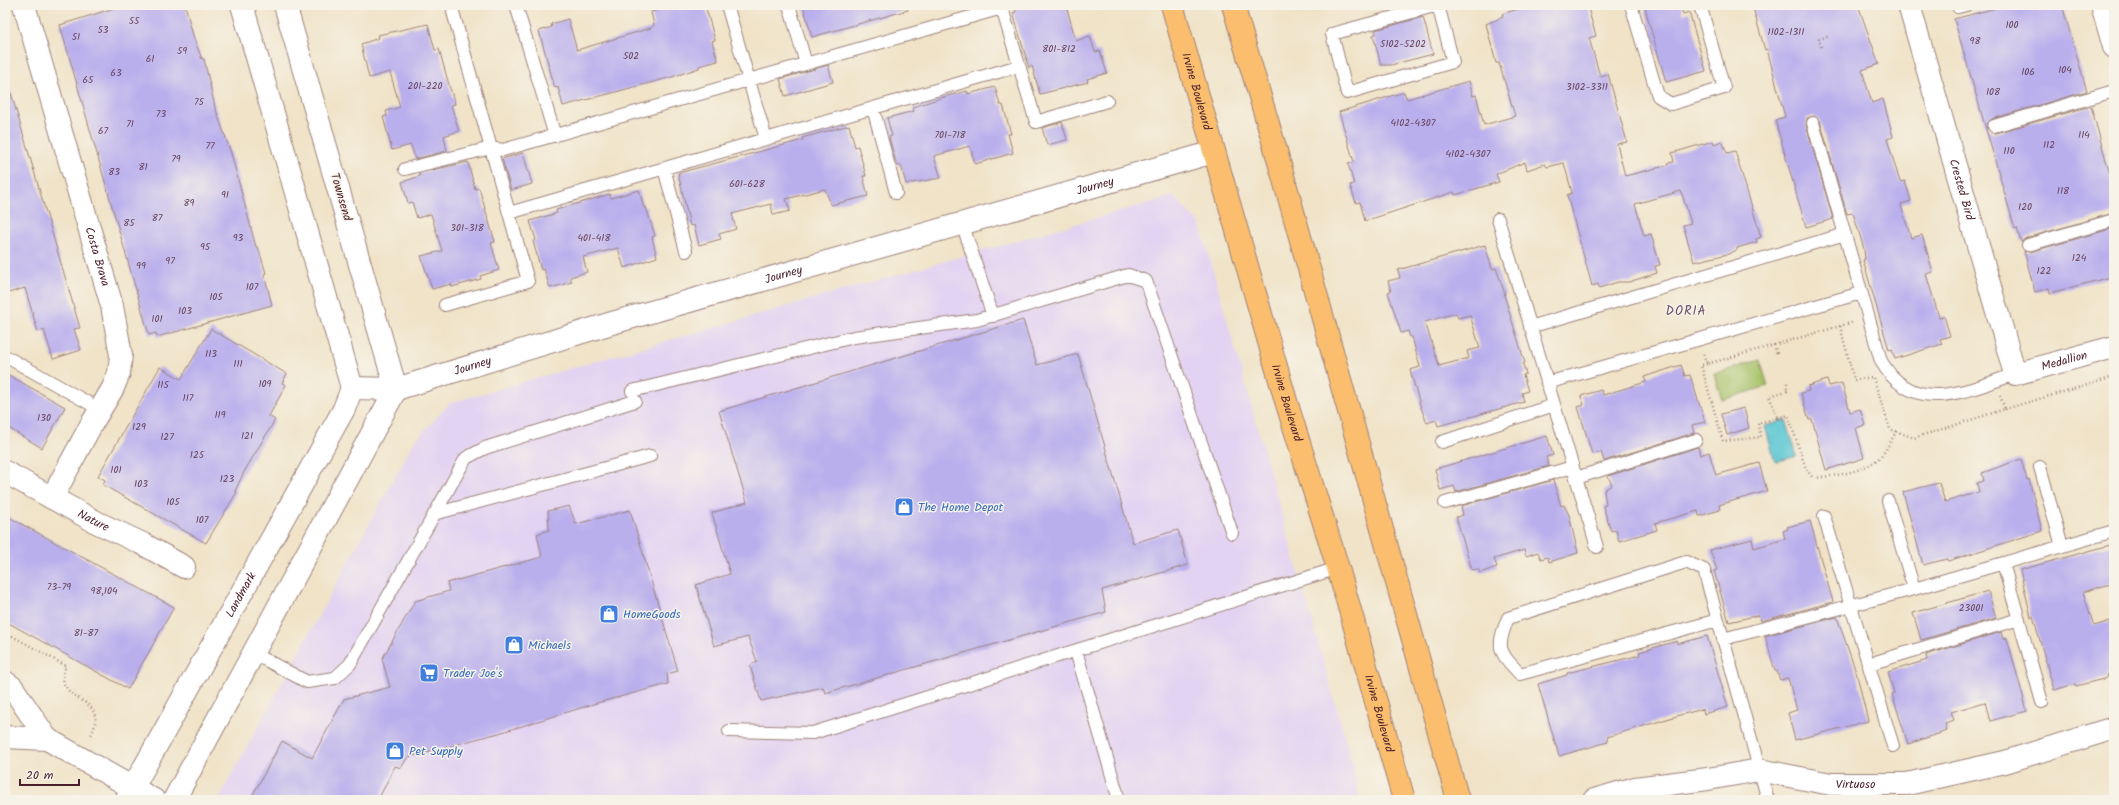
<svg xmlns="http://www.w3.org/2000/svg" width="2119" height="805" viewBox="0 0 2119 805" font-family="Kalam,sans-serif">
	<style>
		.built { fill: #e3d3f2 }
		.green { fill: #a7c269; stroke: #78704a }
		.water { fill: #5ac6d3; stroke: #52727f }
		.building { fill: #b9afed; fill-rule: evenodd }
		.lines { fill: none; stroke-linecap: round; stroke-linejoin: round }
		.service-casing { stroke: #9d817a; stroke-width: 14 }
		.minor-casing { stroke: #9d817a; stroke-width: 24 }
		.tertiary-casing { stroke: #9d817a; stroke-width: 24 }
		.primary-casing { stroke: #9d817a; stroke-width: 24 }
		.path { stroke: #9d817a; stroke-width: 2.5; stroke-dasharray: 1 3; stroke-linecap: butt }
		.service { stroke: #fff; stroke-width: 12 }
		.minor { stroke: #fff; stroke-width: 22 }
		.tertiary { stroke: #fff; stroke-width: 22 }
		.primary { stroke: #fabe6e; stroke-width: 22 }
		.labels { text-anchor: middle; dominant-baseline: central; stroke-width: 3; stroke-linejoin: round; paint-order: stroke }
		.number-label { font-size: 10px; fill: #66435c }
		.street-label { font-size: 12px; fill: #4a1f2b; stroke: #f7f3e8 }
		.shop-label { font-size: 12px; fill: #366cbe; stroke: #f7f3e8; text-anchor: start }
		.neighbourhood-label { font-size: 13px; letter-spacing: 1px; fill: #71516f; stroke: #f7f3e8 }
	</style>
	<rect width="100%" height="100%" fill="#f7f3e8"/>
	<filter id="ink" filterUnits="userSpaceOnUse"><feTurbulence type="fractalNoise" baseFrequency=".025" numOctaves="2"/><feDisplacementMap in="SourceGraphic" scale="8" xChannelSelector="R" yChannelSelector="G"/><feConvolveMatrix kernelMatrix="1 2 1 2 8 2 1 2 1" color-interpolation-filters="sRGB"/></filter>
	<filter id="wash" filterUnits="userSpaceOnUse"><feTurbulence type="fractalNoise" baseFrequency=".012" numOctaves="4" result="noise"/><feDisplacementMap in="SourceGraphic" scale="16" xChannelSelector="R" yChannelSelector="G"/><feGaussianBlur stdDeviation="0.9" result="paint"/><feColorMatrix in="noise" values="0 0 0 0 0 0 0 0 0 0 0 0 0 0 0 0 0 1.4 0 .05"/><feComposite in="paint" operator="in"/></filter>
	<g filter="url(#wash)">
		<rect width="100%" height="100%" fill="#f0e3c8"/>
		<path class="built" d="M 1173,196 L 1200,224 L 1354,770 L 1359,800 L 218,800 L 414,442 L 450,403 Z"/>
		<path class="green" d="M 1760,360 L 1768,386 L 1722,400 L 1714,374 Z"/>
		<path class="water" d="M 1786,420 L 1797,456 L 1775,462 L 1765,426 Z"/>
		<g id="blocks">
			<path class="building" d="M 124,5 L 185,5 L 194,39 L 202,59 L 204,59 L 215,107 L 231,153 L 256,247 L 258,247 L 266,273 L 264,274 L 272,305 L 157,337 L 156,333 L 149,335 L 60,25 Z
				M 656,5 L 705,5 L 715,40 L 712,41 L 718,61 L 699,66 L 699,68 L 672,77 L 563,106 L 558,87 L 555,88 L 539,31 L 552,27 L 551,24 L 568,19 L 577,50 L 651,28 L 654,25 L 651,12 L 658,10 Z
				M 803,5 L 907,5 L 908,10 L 812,37 Z
				M 1014,5 L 1066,5 L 1076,41 L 1090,36 L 1095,52 L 1100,51 L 1107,73 L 1087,79 L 1088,82 L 1040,94 L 1032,66 L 1029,68 L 1013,13 L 1016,12 Z
				M 1530,5 L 1587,5 L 1596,36 L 1589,38 L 1600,76 L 1608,74 L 1627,142 L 1617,144 L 1625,176 L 1669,165 L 1668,163 L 1674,162 L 1672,153 L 1713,141 L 1714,144 L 1722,141 L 1727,153 L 1735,151 L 1761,237 L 1756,239 L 1757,242 L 1737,248 L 1737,250 L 1728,254 L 1694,262 L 1683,225 L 1691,223 L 1681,191 L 1635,204 L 1644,236 L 1651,234 L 1660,265 L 1655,266 L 1657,273 L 1629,282 L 1618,282 L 1599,288 L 1598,284 L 1592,286 L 1567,195 L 1572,193 L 1564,163 L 1547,167 L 1545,164 L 1527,170 L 1525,162 L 1496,174 L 1499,182 L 1455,195 L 1454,192 L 1365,221 L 1360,202 L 1356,203 L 1350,185 L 1354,184 L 1348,164 L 1354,162 L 1339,112 L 1404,92 L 1407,99 L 1469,81 L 1473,96 L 1476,95 L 1484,125 L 1515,116 L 1499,63 L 1496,63 L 1486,24 L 1503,17 L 1502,14 Z
				M 1644,5 L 1681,5 L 1683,14 L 1689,12 L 1706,71 L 1666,82 Z
				M 1765,5 L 1858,5 L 1879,64 L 1862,70 L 1872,103 L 1883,99 L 1893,137 L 1887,139 L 1900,182 L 1905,181 L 1911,201 L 1901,204 L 1902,209 L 1911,238 L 1922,235 L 1933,272 L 1926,274 L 1939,317 L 1944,316 L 1950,336 L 1940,339 L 1942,344 L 1895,359 L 1892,349 L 1889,350 L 1863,260 L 1865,259 L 1864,249 L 1853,213 L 1847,214 L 1820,121 L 1814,116 L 1807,118 L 1806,125 L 1833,219 L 1806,227 L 1775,120 L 1785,117 L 1767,49 L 1765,50 L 1753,8 Z
				M 2007,5 L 2062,5 L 2087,91 L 1992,119 L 1987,124 L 1987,128 L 1992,133 L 1996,133 L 2091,106 L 2114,189 L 2114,213 L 2026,238 L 2021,242 L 2017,228 L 2015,229 L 1954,19 Z
				M 1423,17 L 1433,54 L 1391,65 L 1381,65 L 1373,35 L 1376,34 L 1375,30 Z
				M 428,24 L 435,50 L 439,49 L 449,85 L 455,104 L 451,105 L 459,131 L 444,136 L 447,151 L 415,159 L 411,145 L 392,150 L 383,117 L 387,116 L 386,111 L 400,107 L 390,72 L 369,78 L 361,44 L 379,38 L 378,35 Z
				M 828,65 L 833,82 L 785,96 L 780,79 Z
				M 5,86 L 9,86 L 80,328 L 74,329 L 81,350 L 53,359 L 44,330 L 38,332 L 25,288 L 5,294 Z
				M 995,87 L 1000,105 L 1003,105 L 1011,134 L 1008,134 L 1013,153 L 975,164 L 970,146 L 934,156 L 941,178 L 906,184 L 901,165 L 897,166 L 889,137 L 892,136 L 887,118 L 914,111 L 913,107 L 947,96 L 967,91 L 968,94 Z
				M 1062,122 L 1067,140 L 1047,145 L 1042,128 Z
				M 849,125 L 855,147 L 858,146 L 866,176 L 863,176 L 868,196 L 831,205 L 825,189 L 786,199 L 790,211 L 773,215 L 771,204 L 732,214 L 736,229 L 719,234 L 721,239 L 699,245 L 694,225 L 690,226 L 678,173 L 803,140 L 802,138 Z
				M 523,153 L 532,184 L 511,190 L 502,159 Z
				M 468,162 L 475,189 L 479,188 L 495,242 L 491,243 L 499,270 L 480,276 L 481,279 L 452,287 L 451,284 L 432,289 L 421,256 L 442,251 L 431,214 L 417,218 L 412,202 L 408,203 L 402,182 L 420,176 L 419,173 Z
				M 639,190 L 644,208 L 646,207 L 655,236 L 652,237 L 657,257 L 624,268 L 618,248 L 583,257 L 587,272 L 570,277 L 572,282 L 550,288 L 544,269 L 541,270 L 533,241 L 536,240 L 530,221 L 557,213 L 556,210 L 610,194 L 611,198 Z
				M 2114,228 L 2114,276 L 2050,293 L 2049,288 L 2035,292 L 2024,251 L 2030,252 Z
				M 1485,245 L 1492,269 L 1496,268 L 1505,294 L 1504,295 L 1525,363 L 1523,364 L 1526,374 L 1523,375 L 1528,391 L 1522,393 L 1524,402 L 1438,426 L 1436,420 L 1427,423 L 1421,408 L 1410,370 L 1420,367 L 1412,337 L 1410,337 L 1408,331 L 1401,333 L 1388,292 L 1391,291 L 1388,281 L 1400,278 L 1398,270 ZM 1456,313 L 1458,318 L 1470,315 L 1480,348 L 1467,351 L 1469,358 L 1439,366 L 1425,322 Z
				M 1023,320 L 1037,365 L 1078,354 L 1133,543 L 1178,530 L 1188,565 L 1102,590 L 1106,612 L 825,693 L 823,687 L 761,701 L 750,666 L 757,661 L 748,637 L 714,646 L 696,585 L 730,574 L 712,513 L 747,502 L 719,411 Z
				M 211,329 L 287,374 L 282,383 L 286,385 L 269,416 L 275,420 L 244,472 L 235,491 L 237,492 L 206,543 L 103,485 L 105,480 L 98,476 L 160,367 L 181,379 Z
				M 1681,365 L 1685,376 L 1690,375 L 1705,422 L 1692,425 L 1694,433 L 1604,461 L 1601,452 L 1592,454 L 1578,407 L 1584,405 L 1581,396 L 1601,390 L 1603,395 L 1646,382 L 1644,377 Z
				M 5,373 L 65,407 L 42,448 L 5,426 Z
				M 1827,380 L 1829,386 L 1842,383 L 1850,412 L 1860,409 L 1865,425 L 1856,428 L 1864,458 L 1826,470 L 1812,419 L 1809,420 L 1801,393 L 1809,391 L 1808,386 Z
				M 1744,408 L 1749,428 L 1727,435 L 1721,414 Z
				M 1547,436 L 1553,455 L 1546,457 L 1549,466 L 1456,492 L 1454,486 L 1440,490 L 1435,469 Z
				M 1698,447 L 1700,455 L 1709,452 L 1716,475 L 1759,463 L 1767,491 L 1719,505 L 1720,510 L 1699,516 L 1698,511 L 1655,523 L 1657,530 L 1619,541 L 1616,530 L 1611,531 L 1603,506 L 1606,505 L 1604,490 L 1612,485 L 1608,476 Z
				M 2021,459 L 2027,480 L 2029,479 L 2042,531 L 1948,561 L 1947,559 L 1923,565 L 1903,492 L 1939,483 L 1945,502 L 1979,492 L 1977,483 L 1984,481 L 1982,473 Z
				M 1553,480 L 1561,506 L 1564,505 L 1569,515 L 1578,553 L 1549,562 L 1548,557 L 1541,559 L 1538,552 L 1526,556 L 1524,550 L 1494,559 L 1497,567 L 1480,573 L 1478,569 L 1472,570 L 1456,517 L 1463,515 L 1461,506 Z
				M 569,506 L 576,524 L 630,510 L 678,671 L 667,674 L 668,684 L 597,703 L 499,733 L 408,757 L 401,768 L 395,766 L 378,800 L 250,800 L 282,741 L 312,758 L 344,699 L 390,687 L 382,659 L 415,601 L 449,591 L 447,583 L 542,557 L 537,534 L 549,530 L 548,511 Z
				M 5,515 L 174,607 L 128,689 L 5,621 Z
				M 1810,521 L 1833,602 L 1761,621 L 1759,615 L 1729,622 L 1714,571 L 1717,570 L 1710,550 L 1752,539 L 1754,548 L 1785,539 L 1783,531 L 1788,529 L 1787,527 Z
				M 2114,544 L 2114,583 L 2083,592 L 2094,626 L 2114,620 L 2114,672 L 2106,675 L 2107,678 L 2076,686 L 2075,684 L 2054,690 L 2033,616 L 2031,617 L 2020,570 Z
				M 1988,591 L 1996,618 L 1921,640 L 1913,613 Z
				M 1837,617 L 1857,675 L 1868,721 L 1795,740 L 1788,713 L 1797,710 L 1788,678 L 1780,680 L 1777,671 L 1775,671 L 1765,636 Z
				M 2001,632 L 2003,639 L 2007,638 L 2027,711 L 1990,721 L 1985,702 L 1951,712 L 1954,720 L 1945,723 L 1947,731 L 1908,744 L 1892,694 L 1894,693 L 1888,672 L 1927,660 L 1926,655 Z
				M 1707,636 L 1728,707 L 1704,714 L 1703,709 L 1680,715 L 1607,737 L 1608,742 L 1559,756 L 1538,684 L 1567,675 L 1567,673 L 1640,655 L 1639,652 L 1677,641 L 1677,644 Z"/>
		</g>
	</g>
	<g filter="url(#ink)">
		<use href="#blocks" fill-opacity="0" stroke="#9d817a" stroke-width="1"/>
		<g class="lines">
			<g class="service-casing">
				<path id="service" d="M 516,5 L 555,136
					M 727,5 L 766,139
					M 789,5 L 806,64
					M 1001,5 L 1036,122 L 1107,101
					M 1438,5 L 1453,62 L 1347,93 L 1332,34 L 1438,5
					M 1631,5 L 1658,96 L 1671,104 L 1724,88 L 1700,5
					M 1958,7 L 1966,5
					M 873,108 L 896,193
					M 1813,123 L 1881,361 C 1913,417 1967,391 2015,374
					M 1994,126 L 2114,91
					M 664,168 L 686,251
					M 405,169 L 491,148 L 503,150 L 1002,8
					M 509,213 L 1019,66
					M 1498,219 L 1597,547
					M 962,223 L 993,316
					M 2028,245 L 2114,220
					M 445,305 L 528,281 L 453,12
					M 1530,327 L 1845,234
					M 5,356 L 101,410
					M 1547,383 L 1861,293
					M 632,391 L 854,337 L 977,320 L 1128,275 L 1146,281 L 1232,533
					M 1442,442 L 1554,405
					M 2040,467 L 2062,546
					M 1576,478 L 1696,440
					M 1888,501 L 1914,589
					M 1445,503 L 1573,467
					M 434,514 L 650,456
					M 1824,516 L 1893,746
					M 2003,563 L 2042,702
					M 1718,620 L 1520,674 C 1498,651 1496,648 1508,618 L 1686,562 L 1704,570 L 1768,800
					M 1723,639 L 1914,589 L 2114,531
					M 1076,651 L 1119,800
					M 253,653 L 307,682 L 335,678 L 350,664 L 466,458 L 485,448 L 635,401
					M 1869,664 L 2019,619
					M 729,731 L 813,733 L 1338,568"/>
			</g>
			<g class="minor-casing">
				<g id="minor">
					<path id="s1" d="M 24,5 L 112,306 L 121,355 L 119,373 L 113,388 L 91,425 L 52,498"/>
					<path d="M 2102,5 L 2114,47"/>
					<path id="s2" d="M 352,388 L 396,389 L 612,323 L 1214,152"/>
					<path id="s3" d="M 5,472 L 96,522 L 143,544 L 184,567"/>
					<path id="s4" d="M 1594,800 L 1635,788 L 1708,779 L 1759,770 L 1831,784 L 1907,784 L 2005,762 L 2114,728"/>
				</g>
			</g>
			<g class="tertiary-casing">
				<g id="tertiary">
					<path id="s5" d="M 1909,5 L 2015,374 L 2114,347"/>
					<path d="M 5,682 L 12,687 L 47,739"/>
					<path d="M 5,737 L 47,739 L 154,800"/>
					<path id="s6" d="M 126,800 L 344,409 L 352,388 L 242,5"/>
					<path d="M 174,800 L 396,389 L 285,5"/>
				</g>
			</g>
			<g class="primary-casing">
				<g id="primary">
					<path id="s7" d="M 1172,5 L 1286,401 L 1338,568 L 1404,800"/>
					<path d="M 1233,5 L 1274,144 L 1458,800"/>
				</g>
			</g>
			<path class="path" d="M 1821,47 L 1819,39 L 1830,36
				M 1840,326 L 1854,380 L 1873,377 L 1890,429 L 1914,438 L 2005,409 L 2000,396
				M 1774,345 L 1854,322
				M 1703,354 L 1707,364 L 1774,345 L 1777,354
				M 1707,364 L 1701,365 L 1723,441 L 1761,437 L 1758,423 L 1778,418 L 1769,396 L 1787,391 L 1787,381
				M 2005,409 L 2114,377
				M 1778,418 L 1788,415 L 1806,469 L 1813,478 C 1834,476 1862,473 1879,458 C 1886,452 1891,440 1896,432
				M 5,632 L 66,666 C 50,705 112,693 91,735"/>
			<use href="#service" class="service"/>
			<use href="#minor" class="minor"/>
			<use href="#tertiary" class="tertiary"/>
			<use href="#primary" class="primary"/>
		</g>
	</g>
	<defs>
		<g id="shop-square" transform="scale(1)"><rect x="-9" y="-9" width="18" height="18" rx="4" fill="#3f7fe0" stroke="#f7f3e8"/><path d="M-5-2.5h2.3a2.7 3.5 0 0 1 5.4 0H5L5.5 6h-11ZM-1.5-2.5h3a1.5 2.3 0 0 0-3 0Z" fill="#fff"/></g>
		<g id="supermarket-square" transform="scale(1)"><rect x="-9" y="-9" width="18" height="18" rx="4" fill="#3f7fe0" stroke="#f7f3e8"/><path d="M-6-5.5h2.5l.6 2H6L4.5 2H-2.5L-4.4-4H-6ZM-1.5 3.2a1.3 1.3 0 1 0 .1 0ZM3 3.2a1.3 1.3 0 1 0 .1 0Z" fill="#fff"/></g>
	</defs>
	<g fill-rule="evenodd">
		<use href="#shop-square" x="904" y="507"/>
		<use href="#shop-square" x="609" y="614"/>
		<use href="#shop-square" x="514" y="645"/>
		<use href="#supermarket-square" x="429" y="673"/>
		<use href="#shop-square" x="395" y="751"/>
	</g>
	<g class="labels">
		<g class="number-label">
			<text x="134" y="21">55</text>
			<text x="2012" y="25">100</text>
			<text x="103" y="30">53</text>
			<text x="1786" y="32">1102-1311</text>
			<text x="76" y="37">51</text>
			<text x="1975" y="41">98</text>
			<text x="1403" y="44">5102-5202</text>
			<text x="1059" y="49">801-812</text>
			<text x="182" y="51">59</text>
			<text x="631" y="56">502</text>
			<text x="150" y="59">61</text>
			<text x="2065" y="70">104</text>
			<text x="2028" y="72">106</text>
			<text x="116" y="73">63</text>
			<text x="88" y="80">65</text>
			<text x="425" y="86">201-220</text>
			<text x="1587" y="87">3102-3311</text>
			<text x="1993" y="92">108</text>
			<text x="199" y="102">75</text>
			<text x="161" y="114">73</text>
			<text x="1413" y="123">4102-4307</text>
			<text x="130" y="124">71</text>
			<text x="103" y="131">67</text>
			<text x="950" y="135">701-718</text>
			<text x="2084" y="135">114</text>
			<text x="2049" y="145">112</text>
			<text x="210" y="146">77</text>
			<text x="2009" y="151">110</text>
			<text x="1468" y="154">4102-4307</text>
			<text x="176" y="159">79</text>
			<text x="143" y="167">81</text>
			<text x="114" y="172">83</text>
			<text x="747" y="184">601-628</text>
			<text x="2063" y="191">118</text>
			<text x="225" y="195">91</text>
			<text x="189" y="203">89</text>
			<text x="2025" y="207">120</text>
			<text x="157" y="218">87</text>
			<text x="129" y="223">85</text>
			<text x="467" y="228">301-318</text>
			<text x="238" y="238">93</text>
			<text x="594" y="238">401-418</text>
			<text x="205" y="247">95</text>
			<text x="2079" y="258">124</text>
			<text x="170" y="261">97</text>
			<text x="141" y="266">99</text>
			<text x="2044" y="271">122</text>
			<text x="252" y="287">107</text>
			<text x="216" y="297">105</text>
			<text x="185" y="311">103</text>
			<text x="157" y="319">101</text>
			<text x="211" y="354">113</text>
			<text x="238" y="364">111</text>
			<text x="265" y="384">109</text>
			<text x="163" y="385">115</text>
			<text x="188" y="398">117</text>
			<text x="220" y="415">119</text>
			<text x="44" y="418">130</text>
			<text x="139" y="427">129</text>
			<text x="247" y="436">121</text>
			<text x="167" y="437">127</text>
			<text x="197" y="455">125</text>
			<text x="116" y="470">101</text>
			<text x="227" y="479">123</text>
			<text x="141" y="484">103</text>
			<text x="173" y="502">105</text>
			<text x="202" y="520">107</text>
			<text x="59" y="587">73-79</text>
			<text x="104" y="591">98,104</text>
			<text x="1971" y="608">23001</text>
			<text x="86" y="633">81-87</text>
		</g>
		<g class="street-label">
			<text stroke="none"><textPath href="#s7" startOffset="90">Irvine Boulevard</textPath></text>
			<text stroke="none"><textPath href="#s2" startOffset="772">Journey</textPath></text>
			<text stroke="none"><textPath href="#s5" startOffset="192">Crested Bird</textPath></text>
			<text transform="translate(341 197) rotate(74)">Townsend</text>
			<text stroke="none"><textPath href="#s1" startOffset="262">Costa Brava</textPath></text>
			<text stroke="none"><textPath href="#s2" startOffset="448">Journey</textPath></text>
			<text stroke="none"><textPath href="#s5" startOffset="435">Medallion</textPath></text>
			<text stroke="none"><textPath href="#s2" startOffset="124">Journey</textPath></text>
			<text stroke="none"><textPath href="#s7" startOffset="414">Irvine Boulevard</textPath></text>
			<text stroke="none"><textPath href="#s3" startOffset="101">Nature</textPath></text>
			<text stroke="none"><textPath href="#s6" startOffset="235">Landmark</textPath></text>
			<text stroke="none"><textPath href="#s7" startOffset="738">Irvine Boulevard</textPath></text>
			<text stroke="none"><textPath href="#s4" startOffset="266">Virtuoso</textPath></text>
		</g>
		<g class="shop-label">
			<text x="918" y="507">The Home Depot</text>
			<text x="623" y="614">HomeGoods</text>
			<text x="528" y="645">Michaels</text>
			<text x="443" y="673">Trader Joe's</text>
			<text x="409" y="751">Pet Supply</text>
		</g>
		<g class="neighbourhood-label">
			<text x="1686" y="311">DORIA</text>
		</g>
	</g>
	<rect width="2119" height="805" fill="none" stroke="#f7f3e8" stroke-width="20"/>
	<path d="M20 779v6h59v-6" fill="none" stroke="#4a1f2b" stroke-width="2"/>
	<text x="26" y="779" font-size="12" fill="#4a1f2b" stroke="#f7f3e8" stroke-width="3" paint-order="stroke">20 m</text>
</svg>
